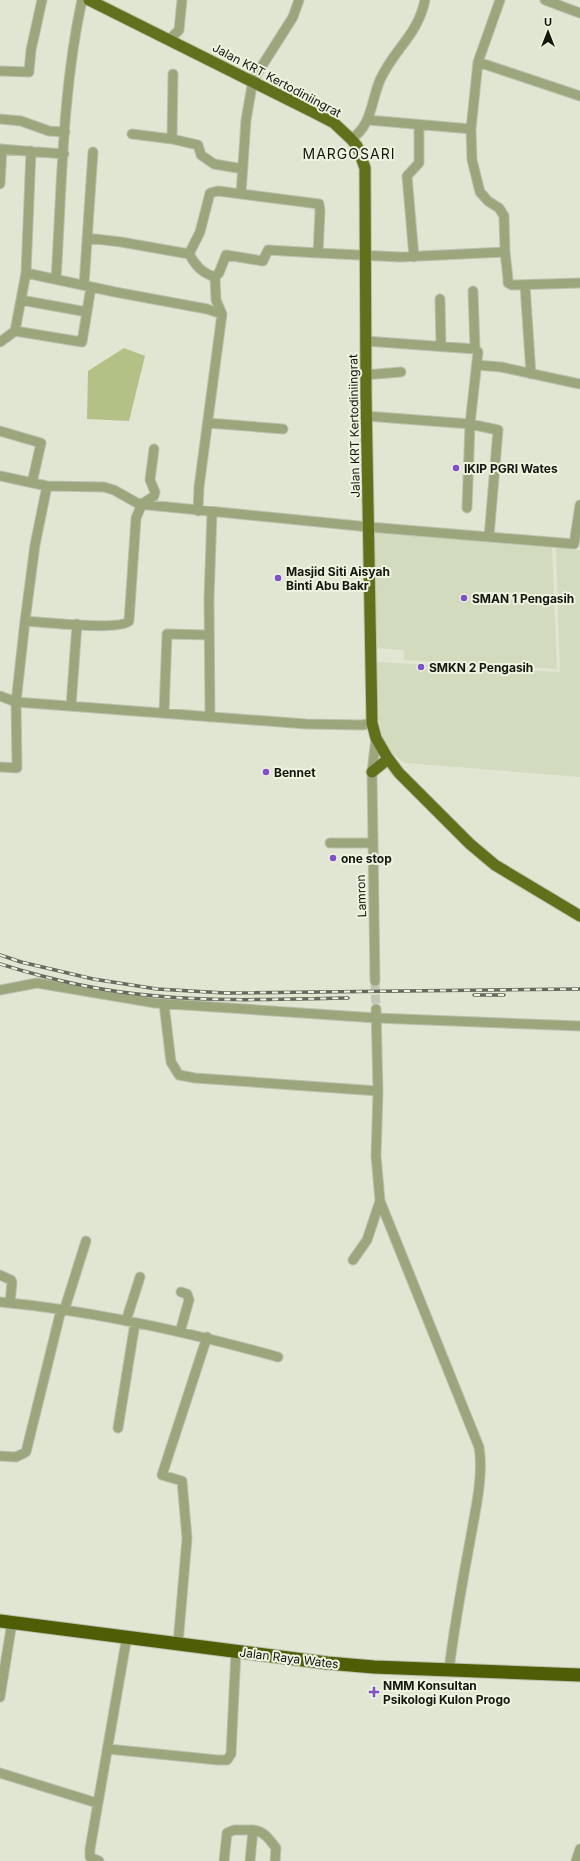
<svg xmlns="http://www.w3.org/2000/svg" width="580" height="1861" viewBox="0 0 580 1861" font-family="Inter,sans-serif">
	<style>
		.built { fill: #d3dbbf }
		.green { fill: #b3c187 }
		.lines { fill: none; stroke-linecap: round; stroke-linejoin: round }
		.minor-tunnel { stroke: #c1c7b5; stroke-width: 9; stroke-dasharray: 9 4.5; stroke-linecap: butt }
		.minor-casing { stroke: #bbc1af; stroke-width: 11 }
		.major-casing { stroke: #bbc1af; stroke-width: 13 }
		.highway-casing { stroke: #bbc1af; stroke-width: 15 }
		.minor { stroke: #9ba67d; stroke-width: 9 }
		.major { stroke: #61711b; stroke-width: 11 }
		.highway { stroke: #4f5d06; stroke-width: 13 }
		.rail-casing { stroke: #666a5e; stroke-width: 3.5 }
		.rail { stroke: #edf3df; stroke-width: 2; stroke-dasharray: 6; stroke-linecap: butt }
		.poi-dot { fill: #814fc8; stroke: #edf3df; stroke-width: 1.5 }
		.labels { text-anchor: middle; dominant-baseline: central; stroke-width: 4; stroke-linejoin: round; paint-order: stroke }
		.street-label { font-size: 12px; fill: #14160f; stroke: #edf3df }
		.poi-label { font-size: 12px; font-weight: bold; fill: #14160f; stroke: #edf3df; text-anchor: start }
		.quarter-label { font-size: 14px; letter-spacing: 1px; fill: #14160f; stroke: #edf3df }
	</style>
	<rect width="100%" height="100%" fill="#e0e6d2"/>
	<path class="built" d="M 374,531 L 552,547 L 557,669 L 404,660 L 404,650 L 374,648 Z
		M 556,548 L 580,550 L 580,777 L 406,763 L 400,760 L 390,751 L 382,736 L 379,720 L 375,662 L 560,672 Z"/>
	<path class="green" d="M 124,348 L 145,356 L 129,421 L 87,419 L 88,371 Z"/>
	<g class="lines">
		<path class="minor-tunnel" d="M 375,981 L 376,1009"/>
		<g class="minor-casing">
			<path id="minor" d="M 500,0 L 478,62 L 471,129 L 472,160 L 480,192 L 488,201 L 499,208 L 504,216 L 505,252
				M 545,0 L 580,13
				M 170,39 L 179,30 L 182,0
				M 478,62 L 580,96
				M 0,71 L 29,72 L 31,50 L 42,0
				M 173,74 L 172,139 L 198,145 L 201,155 L 214,164 L 243,169
				M 0,119 L 21,121 L 49,131 L 65,132
				M 368,120 L 471,129
				M 132,134 L 172,139
				M 351,139 C 372,126 371,101 380,80 C 394,49 418,35 425,0
				M 0,149 L 64,154
				M 31,151 L 26,273 L 15,331 L 82,342 L 91,287
				M 0,184 L 2,149
				M 241,194 L 246,120 L 253,80 L 293,17 L 299,0
				M 87,238 L 121,242 L 189,254 L 200,232 L 210,193 L 218,191 L 319,204 L 320,211 L 318,253 L 400,257 L 505,252 L 508,279 L 508,283 L 512,285 L 580,283
				M 189,254 C 196,266 202,273 215,277 L 216,300 L 222,314 L 199,487 L 198,511
				M 414,257 L 407,176 L 419,163 L 419,125
				M 26,273 L 115,292 L 207,309 L 222,314
				M 215,277 L 219,273 L 226,255 L 263,261 L 268,250 L 318,253
				M 56,279 C 62,187 62,91 82,0
				M 84,285 L 93,152
				M 525,286 L 531,374
				M 473,291 L 475,349
				M 440,299 L 441,346
				M 21,300 L 87,312
				M 365,341 L 475,349 L 478,352 L 470,424 L 467,508
				M 0,342 L 15,331
				M 477,365 L 501,367 L 580,384
				M 365,375 L 401,372
				M 366,416 L 470,424 L 498,430 L 489,537
				M 208,423 L 283,429
				M 0,431 L 41,443 L 32,483
				M 0,476 L 47,486 L 104,487 L 114,490 L 137,503 L 148,505 L 369,527 L 574,544 L 580,505
				M 25,621 C 43,622 120,631 129,621 L 136,518 L 142,504 L 154,496 L 155,492 L 150,480 L 154,449
				M 0,696 L 16,702 L 306,724 L 362,725 L 372,723
				M 71,706 L 77,624
				M 164,713 L 167,634 L 209,635
				M 210,717 L 209,599 L 212,512
				M 0,767 L 17,768 L 16,702 L 25,621 L 35,545 L 47,486
				M 330,843 L 372,843
				M 375,981 L 372,772 L 376,738
				M 0,990 L 37,983 L 155,1003 L 376,1018 L 580,1026
				M 164,1004 L 171,1062 L 179,1075 L 195,1078 L 378,1091
				M 376,1009 L 378,1091 L 376,1156 L 380,1201 L 479,1447 C 484,1475 475,1512 470,1541 C 462,1584 454,1627 449,1670
				M 353,1260 L 367,1240 L 380,1201
				M 0,1275 L 11,1280 L 12,1282 L 10,1303
				M 0,1302 C 94,1311 188,1332 278,1357
				M 64,1311 L 86,1241
				M 126,1321 L 140,1277
				M 180,1332 L 189,1300 L 187,1294 L 181,1292
				M 118,1428 L 135,1323
				M 0,1456 L 16,1457 L 26,1452 L 61,1310
				M 178,1644 L 187,1538 L 182,1481 L 162,1475 L 207,1337
				M 0,1697 L 12,1622
				M 108,1749 L 218,1760 L 227,1760 L 231,1754 L 236,1651
				M 0,1773 L 97,1803
				M 99,1861 L 90,1857 L 90,1849 L 127,1636
				M 224,1861 L 227,1833 L 234,1830 L 253,1830
				M 250,1861 L 253,1830 C 264,1831 269,1839 276,1848 L 275,1861
				M 576,1861 L 580,1849"/>
		</g>
		<g class="major-casing">
			<path id="major" d="M 89,0 L 315,113 L 334,123 L 351,139 L 357,146 L 365,168 L 366,395 L 372,723 L 376,738 L 387,757 L 399,773 L 470,844 L 495,865 L 580,916
				M 372,772 L 388,759"/>
		</g>
		<g class="highway-casing">
			<path id="highway" d="M 0,1621 L 327,1663 L 374,1667 L 580,1675"/>
		</g>
		<use href="#minor" class="minor"/>
		<use href="#major" class="major"/>
		<use href="#highway" class="highway"/>
		<g class="rail-casing">
			<path id="rail" d="M 0,955 L 21,962 L 93,979 L 157,989 L 225,993 L 580,989
				M 0,964 C 51,980 104,992 157,996 C 221,1002 284,999 348,998
				M 474,995 L 504,995"/>
		</g>
		<use href="#rail" class="rail"/>
	</g>
	<g class="poi-dot">
		<circle cx="456" cy="468" r="4"/>
		<circle cx="278" cy="578" r="4"/>
		<circle cx="464" cy="598" r="4"/>
		<circle cx="421" cy="667" r="4"/>
		<circle cx="266" cy="772" r="4"/>
		<circle cx="333" cy="858" r="4"/>
		<path d="M372 1686h4v4h4v4h-4v4h-4v-4h-4v-4h4z"/>
	</g>
	<g class="labels">
		<g class="street-label">
			<text transform="translate(277 80) rotate(28)">Jalan KRT Kertodiniingrat</text>
			<text transform="translate(354 426) rotate(-91)">Jalan KRT Kertodiniingrat</text>
			<text transform="translate(361 896) rotate(-92)">Lamron</text>
			<text transform="translate(289 1658) rotate(7)">Jalan Raya Wates</text>
		</g>
		<g class="poi-label">
			<text x="464" y="468">IKIP PGRI Wates</text>
			<text x="286" y="571">Masjid Siti Aisyah<tspan x="286" dy="14">Binti Abu Bakr</tspan></text>
			<text x="472" y="598">SMAN 1 Pengasih</text>
			<text x="429" y="667">SMKN 2 Pengasih</text>
			<text x="274" y="772">Bennet</text>
			<text x="341" y="858">one stop</text>
			<text x="383" y="1685">NMM Konsultan<tspan x="383" dy="14">Psikologi Kulon Progo</tspan></text>
		</g>
		<g class="quarter-label">
			<text x="349" y="153">MARGOSARI</text>
		</g>
	</g>
	<g transform="translate(548 32)" stroke="#edf3df" stroke-width="3" paint-order="stroke">
	<path d="M0-3L7 15L0 10L-7 15Z" fill="#14160f"/>
	<text y="-6" font-size="11" font-weight="bold" text-anchor="middle" fill="#14160f">U</text>
	</g>
</svg>
